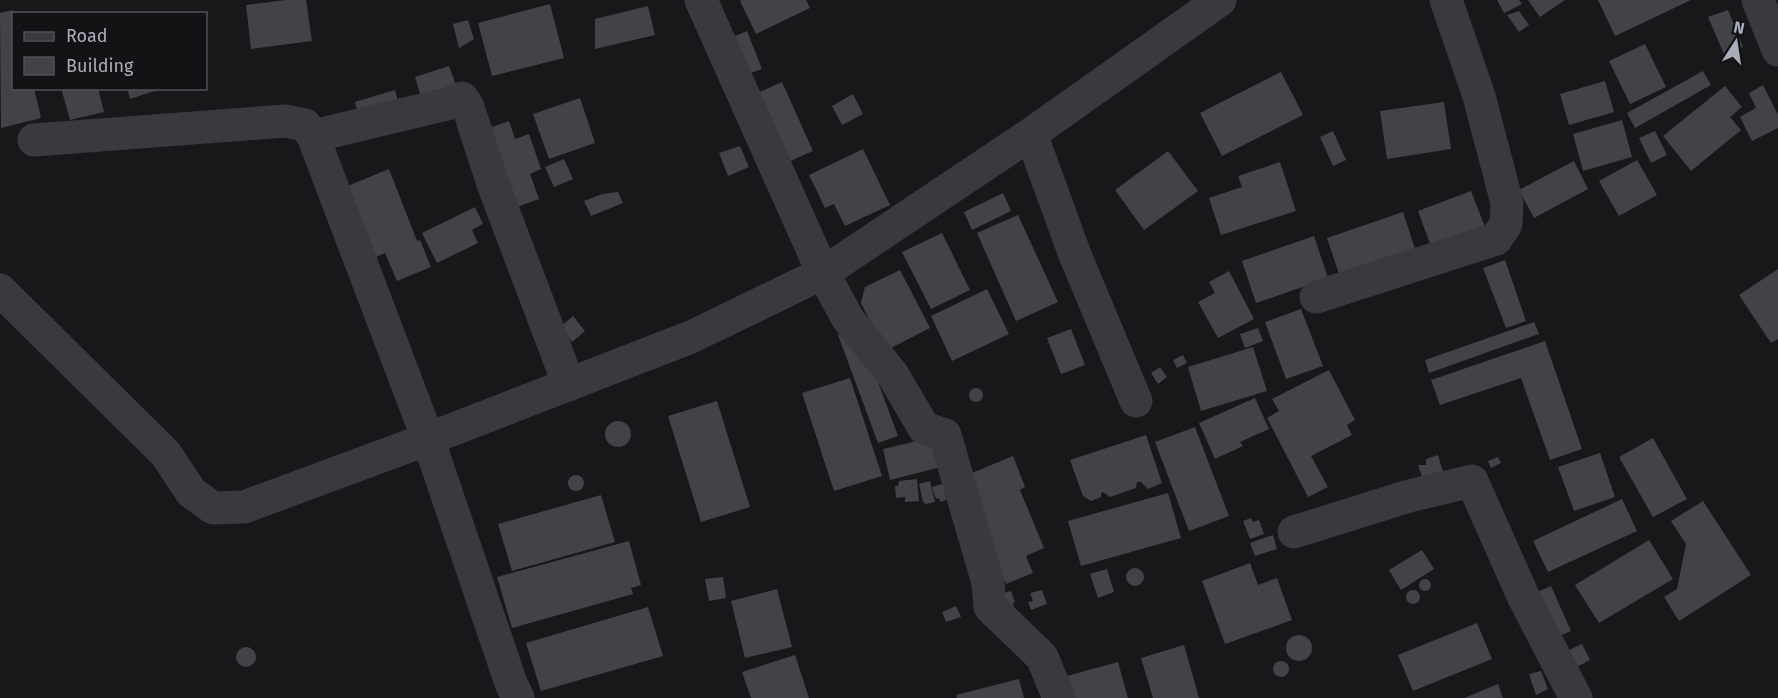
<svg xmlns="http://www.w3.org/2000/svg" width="1778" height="698" viewBox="0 0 1778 698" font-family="'Fira Sans',sans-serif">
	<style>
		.building { fill: #424347 }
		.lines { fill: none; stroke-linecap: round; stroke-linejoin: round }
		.minor { stroke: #393a40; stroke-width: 33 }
	</style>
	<rect width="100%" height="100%" fill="#18181a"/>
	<path class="building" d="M 286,0 L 306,0 L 312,41 L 251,49 L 246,5 Z
		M 742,0 L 806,0 L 810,8 L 756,34 L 740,1 Z
		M 1497,0 L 1519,0 L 1522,4 L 1504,13 Z
		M 1528,0 L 1565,0 L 1540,17 Z
		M 1598,0 L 1691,0 L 1615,36 Z
		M 550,4 L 564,58 L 492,76 L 478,23 Z
		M 648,6 L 655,35 L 595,49 L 595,19 Z
		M 13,10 L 14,88 L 34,88 L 41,118 L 1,128 L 0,13 Z
		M 1728,10 L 1743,47 L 1724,54 L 1708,17 Z
		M 1519,11 L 1529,25 L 1519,32 L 1507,15 Z
		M 468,20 L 474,39 L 459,48 L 453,24 Z
		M 747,31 L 762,69 L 745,75 L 730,38 Z
		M 1645,44 L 1666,87 L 1630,104 L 1609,61 Z
		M 449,66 L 457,88 L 422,100 L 415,77 Z
		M 1703,71 L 1711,85 L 1635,128 L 1627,113 Z
		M 1281,72 L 1303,115 L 1222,156 L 1200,113 Z
		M 1605,81 L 1614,112 L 1569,125 L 1560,94 Z
		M 782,82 L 813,151 L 786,163 L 755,94 Z
		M 1763,85 L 1778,115 L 1778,128 L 1752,141 L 1740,117 L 1756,108 L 1749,93 Z
		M 1725,86 L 1742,107 L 1730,117 L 1741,130 L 1691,171 L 1663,136 Z
		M 61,88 L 98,88 L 104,112 L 70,120 Z
		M 127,88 L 161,88 L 161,89 L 130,99 Z
		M 395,90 L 399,105 L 359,117 L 355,102 Z
		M 853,94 L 863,114 L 842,125 L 832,106 Z
		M 580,98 L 595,143 L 549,159 L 533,114 Z
		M 1444,102 L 1451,149 L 1387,159 L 1380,111 Z
		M 1622,120 L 1632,157 L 1583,171 L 1573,134 Z
		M 509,121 L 515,139 L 529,134 L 541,169 L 530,174 L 539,199 L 517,207 L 489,128 Z
		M 1333,131 L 1346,160 L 1333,166 L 1320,137 Z
		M 1655,131 L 1667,155 L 1651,163 L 1639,138 Z
		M 740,146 L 749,167 L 728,176 L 719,153 Z
		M 863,149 L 890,205 L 845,226 L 834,204 L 825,208 L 809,175 Z
		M 1168,151 L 1198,191 L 1144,230 L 1115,190 Z
		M 564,159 L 573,179 L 554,187 L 545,167 Z
		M 1637,160 L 1657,195 L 1619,216 L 1599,181 Z
		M 1574,161 L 1588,189 L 1534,218 L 1519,190 Z
		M 1280,162 L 1296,211 L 1221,235 L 1209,198 L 1242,187 L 1238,176 Z
		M 389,169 L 417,241 L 420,240 L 431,267 L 397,281 L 385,253 L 374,258 L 345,187 Z
		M 1471,191 L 1487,232 L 1433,252 L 1418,211 Z
		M 618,192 L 623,203 L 591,216 L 584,201 L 602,194 Z
		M 1003,193 L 1011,211 L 972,230 L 964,212 Z
		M 475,207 L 483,224 L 472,230 L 478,243 L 437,263 L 422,233 Z
		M 1403,212 L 1416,252 L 1340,277 L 1327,238 Z
		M 1018,215 L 1058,302 L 1016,321 L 977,233 Z
		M 942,233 L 970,290 L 931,309 L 902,252 Z
		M 1314,236 L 1328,278 L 1256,303 L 1242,261 Z
		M 1505,260 L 1526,321 L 1506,328 L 1483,268 Z
		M 1778,269 L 1778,339 L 1771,343 L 1739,295 Z
		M 900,270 L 930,328 L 885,351 L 861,303 L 865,287 Z
		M 1229,271 L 1254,319 L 1218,338 L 1198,302 L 1215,293 L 1209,282 Z
		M 987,289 L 1009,334 L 952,361 L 931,316 Z
		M 1301,309 L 1323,366 L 1286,379 L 1265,322 Z
		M 573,316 L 585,331 L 572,342 L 560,327 Z
		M 1534,322 L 1539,334 L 1429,373 L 1425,360 Z
		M 1258,328 L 1263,341 L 1245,348 L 1240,334 Z
		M 1071,329 L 1085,365 L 1061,374 L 1047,338 Z
		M 852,330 L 864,344 L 898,436 L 878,443 L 838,335 Z
		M 1545,341 L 1582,449 L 1550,460 L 1521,378 L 1440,405 L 1431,380 Z
		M 1253,347 L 1267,391 L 1201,411 L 1188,367 Z
		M 1183,355 L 1187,363 L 1177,368 L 1173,360 Z
		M 1160,367 L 1167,377 L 1158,384 L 1151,373 Z
		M 1329,370 L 1355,420 L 1347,425 L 1352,435 L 1311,456 L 1328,487 L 1308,497 L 1267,418 L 1279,411 L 1272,399 Z
		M 850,378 L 882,476 L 834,491 L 802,393 Z
		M969 395a7 7 0 1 1 14 0a7 7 0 1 1-14 0Z
		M 1255,398 L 1269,429 L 1240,442 L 1243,446 L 1215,459 L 1199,423 Z
		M 717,401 L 750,507 L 701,522 L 668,416 Z
		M605 434a13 13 0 1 1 26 0a13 13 0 1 1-26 0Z
		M 1195,427 L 1229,516 L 1189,531 L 1155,442 Z
		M 1146,435 L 1162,483 L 1148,489 L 1141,482 L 1137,482 L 1136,488 L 1110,497 L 1103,492 L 1101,493 L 1101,497 L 1091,501 L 1083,496 L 1070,460 Z
		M 934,437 L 941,467 L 890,480 L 883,449 Z
		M 1653,438 L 1687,499 L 1653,517 L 1619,457 Z
		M 1600,453 L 1615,497 L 1574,511 L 1558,467 Z
		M 1438,455 L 1445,479 L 1425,485 L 1418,465 L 1426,465 L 1426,459 Z
		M 1013,456 L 1025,487 L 1020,490 L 1044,548 L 1026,556 L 1033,573 L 1006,584 L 962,477 Z
		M 1498,457 L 1501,463 L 1491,468 L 1488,461 Z
		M568 483a8 8 0 1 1 16 0a8 8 0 1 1-16 0Z
		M 917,479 L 919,501 L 905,502 L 905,497 L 896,498 L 895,486 L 898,486 L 899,481 Z
		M 930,481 L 935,502 L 926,504 L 923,502 L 919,484 Z
		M 952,481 L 957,496 L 940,502 L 939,498 L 936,499 L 932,487 Z
		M 1168,493 L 1181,538 L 1081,566 L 1068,521 Z
		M 601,495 L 615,542 L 512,571 L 498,524 Z
		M 1622,499 L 1637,531 L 1548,572 L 1533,541 Z
		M 1703,501 L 1751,575 L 1679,621 L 1664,597 L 1677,589 L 1686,544 L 1671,521 Z
		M 1251,518 L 1253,522 L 1259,520 L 1264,534 L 1250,539 L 1243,521 Z
		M 1273,535 L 1277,549 L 1255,556 L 1250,543 Z
		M 1649,540 L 1673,579 L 1599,623 L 1575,585 Z
		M 629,541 L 641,585 L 631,588 L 633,594 L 512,628 L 497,577 Z
		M 1422,550 L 1434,569 L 1401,590 L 1389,570 Z
		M 1250,563 L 1258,585 L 1277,578 L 1292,620 L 1225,644 L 1202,581 Z
		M1126 577a9 9 0 1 1 18 0a9 9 0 1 1-18 0Z
		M 1107,569 L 1114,592 L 1098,598 L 1090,574 Z
		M 723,577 L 726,598 L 709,601 L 705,579 Z
		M1419 585a6 6 0 1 1 12 0a6 6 0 1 1-12 0Z
		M 1551,586 L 1571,631 L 1554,638 L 1535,593 Z
		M 777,589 L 792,647 L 745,658 L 731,601 Z
		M 1042,590 L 1047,604 L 1031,610 L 1028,602 L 1033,601 L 1030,593 Z
		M1406 597a7 7 0 1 1 14 0a7 7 0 1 1-14 0Z
		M 1011,591 L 1015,602 L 1013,603 L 1014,607 L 1001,612 L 995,596 Z
		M 956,606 L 961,617 L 946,622 L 942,612 Z
		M 648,607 L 663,656 L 541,691 L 526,643 Z
		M 1477,623 L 1492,659 L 1413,691 L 1398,655 Z
		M1286 648a13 13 0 1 1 26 0a13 13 0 1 1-26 0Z
		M 1582,644 L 1590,660 L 1573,669 L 1565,652 Z
		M 1184,645 L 1199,698 L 1153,698 L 1141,658 Z
		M236 657a10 10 0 1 1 20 0a10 10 0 1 1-20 0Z
		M 795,655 L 809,698 L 751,698 L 742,672 Z
		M1273 669a8 8 0 1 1 16 0a8 8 0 1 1-16 0Z
		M 1118,662 L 1128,698 L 1069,698 L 1063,677 Z
		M 1541,671 L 1548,689 L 1536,695 L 1529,674 Z
		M 1019,679 L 1024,698 L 957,698 L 956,695 Z
		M 1498,684 L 1503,698 L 1464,698 Z"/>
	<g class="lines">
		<path class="minor" d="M 701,0 L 823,273 L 848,319 L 893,375 L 924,428 L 945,435 L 988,583 L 990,607 L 1042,657 L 1059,698
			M 1758,0 L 1778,50
			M 1031,134 L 1075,255 L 1136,401
			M 313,136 L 447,104 L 462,98 L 468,107 L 493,184 L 569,385
			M 34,140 L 285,121 L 305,125 L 313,136 L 428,439 L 511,683 L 518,698
			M 0,290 L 166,454 L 191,492 L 213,508 L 244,507 L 428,439 L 691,337 L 823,273 L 1031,134 L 1220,0
			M 1316,297 L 1496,239 L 1506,224 L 1507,203 L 1479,96 L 1446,0
			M 1294,532 L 1409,496 L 1472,481 L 1524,598 L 1576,698"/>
	</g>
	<rect x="12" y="12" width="195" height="78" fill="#131315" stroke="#4f5157" stroke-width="1.5"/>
	<rect x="24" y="32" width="30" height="9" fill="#393a40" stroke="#4f5157" stroke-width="1.5"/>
	<text x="66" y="42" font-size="18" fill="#aaaebb">Road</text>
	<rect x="24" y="57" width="30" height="18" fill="#424347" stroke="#4f5157" stroke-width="1.5"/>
	<text x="66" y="72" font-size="18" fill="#aaaebb">Building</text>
	<g transform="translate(1736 42) rotate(12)" stroke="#131315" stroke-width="4.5" paint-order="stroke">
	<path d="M0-4.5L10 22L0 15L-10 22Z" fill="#aaaebb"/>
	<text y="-9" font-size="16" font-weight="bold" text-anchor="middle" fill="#aaaebb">N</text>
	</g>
</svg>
